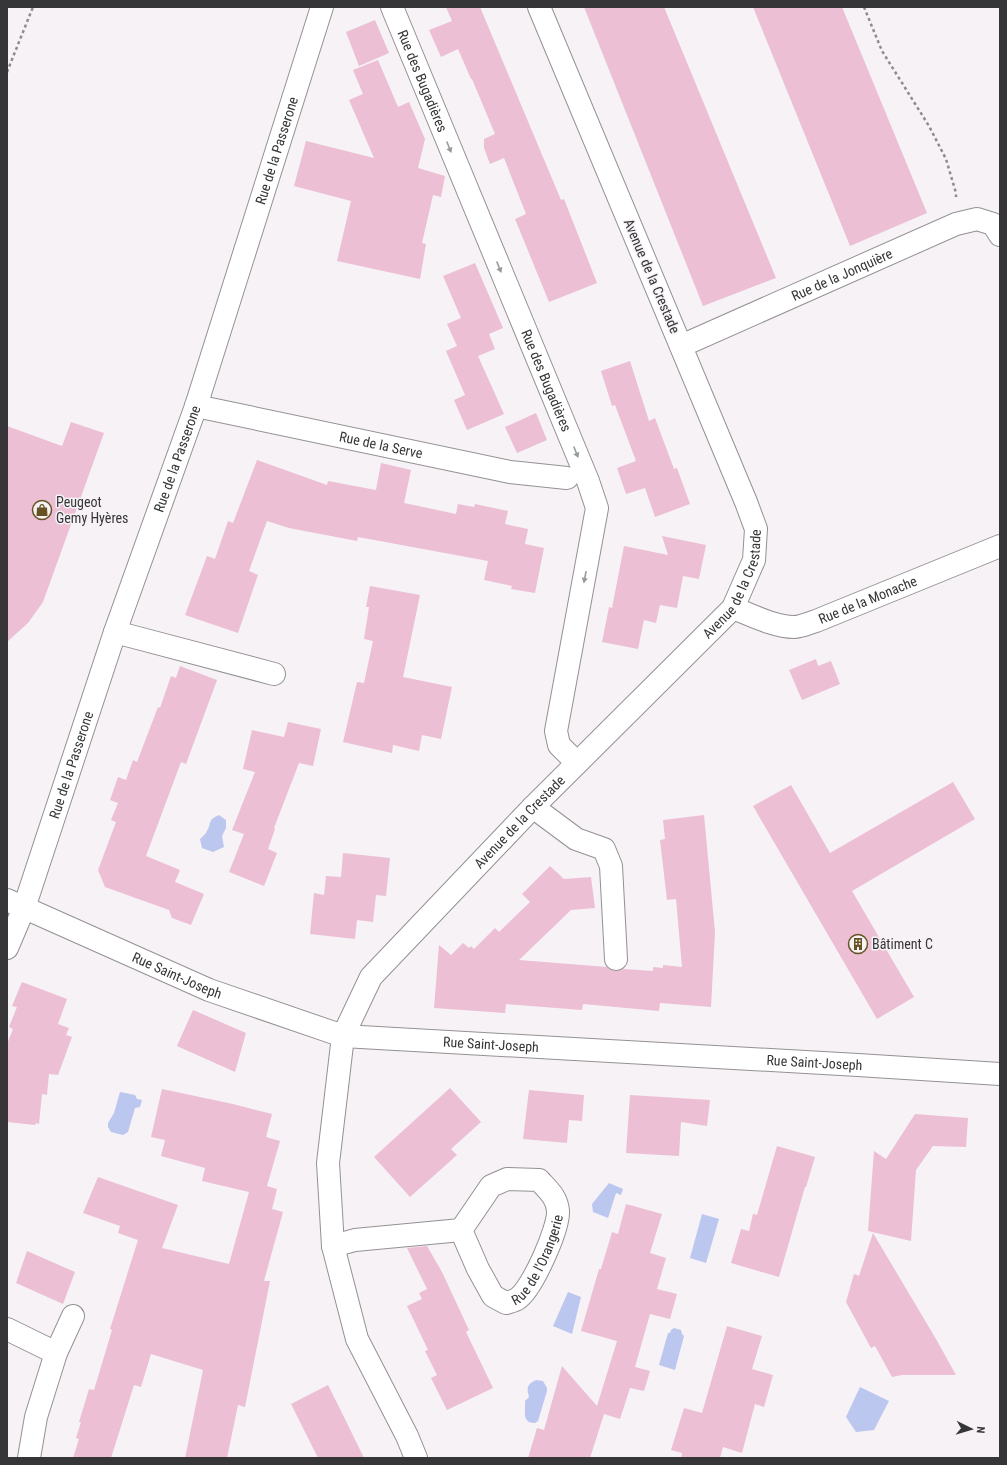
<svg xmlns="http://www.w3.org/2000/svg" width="1007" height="1465" viewBox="0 0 1007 1465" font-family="'Roboto Condensed',sans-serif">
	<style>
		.water { fill: #bbc7ef }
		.building { fill: #ecbfd5 }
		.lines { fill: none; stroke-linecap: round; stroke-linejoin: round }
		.minor-casing { stroke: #949195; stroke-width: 24 }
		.path { stroke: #8d8b8d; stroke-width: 2.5; stroke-dasharray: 3 3; stroke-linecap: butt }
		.minor { stroke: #fff; stroke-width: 22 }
		.oneway { fill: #9a9a9b }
		.labels { text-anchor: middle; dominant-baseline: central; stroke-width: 3; stroke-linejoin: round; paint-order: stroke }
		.street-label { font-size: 14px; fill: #363537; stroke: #f6f2f6 }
		.poi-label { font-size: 14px; fill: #363537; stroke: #f6f2f6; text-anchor: start }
	</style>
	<rect width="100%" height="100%" fill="#f6f2f6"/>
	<path class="water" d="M 219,815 L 226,820 L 226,828 L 222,836 L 224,847 L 213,852 L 202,848 L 200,839 C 203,836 206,834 207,831 C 212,823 207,820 219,815 Z
		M 120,1092 L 135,1095 L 137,1099 L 142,1100 L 140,1107 L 135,1108 L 128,1132 L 123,1135 L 111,1132 L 108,1127 L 108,1123 L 114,1113 Z
		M 609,1183 L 623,1189 L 621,1195 L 616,1193 L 608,1218 L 593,1212 L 592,1204 Z
		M 702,1214 L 719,1219 L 706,1263 L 690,1258 Z
		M 568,1292 L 581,1297 L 572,1334 L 553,1326 Z
		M 674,1328 L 681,1330 L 682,1334 L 684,1336 L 675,1370 L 659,1365 L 668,1333 L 670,1333 L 671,1330 Z
		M 536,1380 L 543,1381 L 547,1388 L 547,1391 L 538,1421 L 535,1423 C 521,1423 526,1411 525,1401 L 529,1397 C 527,1388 526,1385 536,1380 Z
		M 860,1387 L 889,1401 L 874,1430 L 856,1432 L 846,1417 Z"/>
	<path class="building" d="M 446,7 L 480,7 L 561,200 L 564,199 L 597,283 L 549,302 L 515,219 L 526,214 L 504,158 L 490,164 L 484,148 L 484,139 L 495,134 L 472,79 L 471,79 L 458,49 L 441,57 L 429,30 L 452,21 Z
		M 584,7 L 664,7 L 776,278 L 703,306 Z
		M 753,7 L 842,7 L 927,213 L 850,246 Z
		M 375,20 L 389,53 L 359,66 L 346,32 Z
		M 378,60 L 398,107 L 409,102 L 425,139 L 418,168 L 445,176 L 441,197 L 433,195 L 422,243 L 426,244 L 420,279 L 337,261 L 351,201 L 294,186 L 306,141 L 374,158 L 349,100 L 363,94 L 353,70 Z
		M 475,263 L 503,328 L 489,334 L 495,349 L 478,356 L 504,414 L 467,430 L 454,400 L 465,395 L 446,351 L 457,346 L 447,324 L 461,318 L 443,276 Z
		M 630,361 L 649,421 L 655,418 L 674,469 L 677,468 L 690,504 L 655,517 L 645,488 L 626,494 L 617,468 L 636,461 L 615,405 L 612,406 L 601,371 Z
		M 536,413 L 547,440 L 517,453 L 505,427 Z
		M 71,422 L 104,433 L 43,602 L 28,623 L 7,642 L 7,426 L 62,446 Z
		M 257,460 L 327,485 L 328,481 L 376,490 L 381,463 L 411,470 L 404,503 L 456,514 L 458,504 L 474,507 L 475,504 L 508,511 L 505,524 L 528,529 L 525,544 L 544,548 L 535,593 L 511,589 L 512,586 L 484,580 L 488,561 L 358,537 L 357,541 L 289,528 L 267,521 L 249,571 L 258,575 L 238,633 L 185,615 L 207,556 L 215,559 L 228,521 L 233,523 Z
		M 662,536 L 706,545 L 699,579 L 683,576 L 677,608 L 660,605 L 656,623 L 644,620 L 638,649 L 602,642 L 609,607 L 612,608 L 624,546 L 668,555 Z
		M 370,586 L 420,595 L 403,677 L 452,687 L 441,739 L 422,735 L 419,751 L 393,745 L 392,753 L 343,742 L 357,682 L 364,683 L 373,641 L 364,639 L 369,607 L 366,607 Z
		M 816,659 L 818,666 L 831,661 L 840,684 L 802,700 L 789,670 Z
		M 180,666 L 217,680 L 186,764 L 181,762 L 146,856 L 180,870 L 175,882 L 204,894 L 191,925 L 172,918 L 169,910 L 105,887 L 98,870 L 116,822 L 111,820 L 118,803 L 110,800 L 118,777 L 126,780 L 133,760 L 137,762 L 158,707 L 160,708 L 171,676 L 176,678 Z
		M 288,722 L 321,729 L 313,766 L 299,763 L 274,828 L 275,829 L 268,849 L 277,853 L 264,886 L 229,872 L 244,834 L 232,830 L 255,772 L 243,769 L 252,730 L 284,737 Z
		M 953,782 L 975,819 L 852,891 L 914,997 L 877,1019 L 753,806 L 791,785 L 830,853 Z
		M 704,815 L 715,932 L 711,1007 L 660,1003 L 659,1011 L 583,1004 L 582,1010 L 506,1004 L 505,1013 L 434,1008 L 439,945 L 451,955 L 463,943 L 469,948 L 471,946 L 474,949 L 495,928 L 499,932 L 530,902 L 522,894 L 550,866 L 564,879 L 591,877 L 595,908 L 571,910 L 519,960 L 607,967 L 611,970 L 616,971 L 624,969 L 653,971 L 653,967 L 663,968 L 663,965 L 682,967 L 676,899 L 667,900 L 660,840 L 665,839 L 663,820 Z
		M 343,853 L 390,858 L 386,896 L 376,895 L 373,922 L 357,920 L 355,939 L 310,934 L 314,893 L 324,895 L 326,876 L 341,877 Z
		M 22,982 L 67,999 L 58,1024 L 69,1028 L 66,1035 L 72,1037 L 58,1075 L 49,1074 L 47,1095 L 42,1094 L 39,1124 L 36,1123 L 35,1125 L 7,1122 L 7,1044 L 13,1029 L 9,1027 L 17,1007 L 12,1006 Z
		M 193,1010 L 246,1033 L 235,1072 L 177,1046 Z
		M 450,1088 L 481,1122 L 451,1149 L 457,1155 L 410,1197 L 374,1157 Z
		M 162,1089 L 233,1104 L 272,1114 L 266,1137 L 280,1141 L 267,1186 L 277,1189 L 272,1209 L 283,1212 L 264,1281 L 270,1281 L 245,1407 L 238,1405 L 227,1458 L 185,1458 L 203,1370 L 151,1354 L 141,1387 L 134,1385 L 111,1458 L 73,1458 L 79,1439 L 76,1438 L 81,1422 L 79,1422 L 89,1389 L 94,1390 L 112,1330 L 110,1329 L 138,1240 L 118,1233 L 120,1226 L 83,1213 L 98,1177 L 178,1205 L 162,1248 L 229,1264 L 249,1192 L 202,1181 L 205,1168 L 161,1156 L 165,1140 L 151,1137 Z
		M 529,1090 L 584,1095 L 582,1121 L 569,1120 L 567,1143 L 523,1139 Z
		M 630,1095 L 710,1100 L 707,1126 L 681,1122 L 679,1156 L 626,1153 Z
		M 915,1114 L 968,1118 L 966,1147 L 933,1146 L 916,1170 L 911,1241 L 868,1231 L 874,1151 L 886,1159 Z
		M 777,1146 L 815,1157 L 806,1187 L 805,1187 L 779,1277 L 731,1263 L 741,1229 L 749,1231 L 753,1214 L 757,1215 Z
		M 626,1204 L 662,1214 L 650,1253 L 666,1258 L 657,1289 L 677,1294 L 670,1319 L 650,1314 L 635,1367 L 650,1371 L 644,1391 L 630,1388 L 620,1419 L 604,1414 L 590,1458 L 528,1458 L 537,1428 L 544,1430 L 562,1366 L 597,1406 L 617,1341 L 581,1331 L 599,1269 L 601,1269 L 612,1232 L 618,1234 Z
		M 873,1233 L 936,1339 L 956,1375 L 902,1375 L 892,1377 L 875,1346 L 871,1348 L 846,1302 L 854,1274 L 859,1276 Z
		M 427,1246 L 442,1272 L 469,1330 L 466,1332 L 493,1388 L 447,1410 L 431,1378 L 437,1375 L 425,1351 L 428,1350 L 407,1306 L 422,1299 L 419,1293 L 427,1289 L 407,1248 Z
		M 27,1251 L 75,1272 L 63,1304 L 16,1283 Z
		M 727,1326 L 762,1336 L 752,1369 L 773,1375 L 764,1407 L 755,1404 L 742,1453 L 723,1447 L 720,1458 L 681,1458 L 682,1453 L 671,1450 L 684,1408 L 702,1413 Z
		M 328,1385 L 343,1415 L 364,1458 L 318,1458 L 291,1404 Z"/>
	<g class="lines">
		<g class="minor-casing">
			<g id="minor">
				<path id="s1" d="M 392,7 L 588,481 L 597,508 L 556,731 L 559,745 L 577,763"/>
				<path id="s2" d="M 681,346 L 956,224 L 977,219 L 993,224 L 1000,235"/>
				<path id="s3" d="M 196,406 L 510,472 L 567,478"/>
				<path id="s4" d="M 733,608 C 751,615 775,627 794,627 C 801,627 809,623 816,621 L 1000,546"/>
				<path d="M 115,632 L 274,674"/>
				<path d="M 533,807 L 576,839 L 604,849 L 611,866 L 616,959"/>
				<path id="s5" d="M 7,900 L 209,990 L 343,1036 L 858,1065 L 1000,1074"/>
				<path id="s6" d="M 7,948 L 24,908 L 115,632 L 196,406 L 322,7"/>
				<path id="s7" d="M 333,1246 L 355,1240 L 461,1230 L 478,1269 L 493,1296 L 506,1303 C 509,1302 514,1301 517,1299 C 532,1290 559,1228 558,1211 C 557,1197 548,1190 539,1180 L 507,1179 L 491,1186 L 461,1230"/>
				<path d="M 7,1329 L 56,1353"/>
				<path d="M 29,1458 L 36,1417 L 56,1353 L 73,1316"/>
				<path id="s8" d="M 416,1458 L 407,1436 L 357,1339 L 333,1246 L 328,1163 L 343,1036 L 371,977 L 533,807 L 733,608 L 754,560 L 756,529 L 746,502 L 539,7"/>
			</g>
		</g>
		<path class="path" d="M 864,7 L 882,51 L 929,126 L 946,159 L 956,193 L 956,197
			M 7,72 L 33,7"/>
		<use href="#minor" class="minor"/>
	</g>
	<defs><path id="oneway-solid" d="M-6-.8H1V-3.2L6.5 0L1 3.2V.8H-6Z"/></defs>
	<g class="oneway">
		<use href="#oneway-solid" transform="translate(449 147) rotate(68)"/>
		<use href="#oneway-solid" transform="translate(499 267) rotate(68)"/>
		<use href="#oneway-solid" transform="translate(576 452) rotate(68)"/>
		<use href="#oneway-solid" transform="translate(585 577) rotate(101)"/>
	</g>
	<defs>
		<g id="shop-ring" transform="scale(1)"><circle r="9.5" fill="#f6f2f6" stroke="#665321" stroke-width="1.5"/><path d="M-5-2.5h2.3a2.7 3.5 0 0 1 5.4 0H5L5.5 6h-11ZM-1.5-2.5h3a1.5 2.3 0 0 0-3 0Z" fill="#665321"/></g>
		<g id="building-ring" transform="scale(1)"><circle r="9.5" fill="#f6f2f6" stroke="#665321" stroke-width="1.5"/><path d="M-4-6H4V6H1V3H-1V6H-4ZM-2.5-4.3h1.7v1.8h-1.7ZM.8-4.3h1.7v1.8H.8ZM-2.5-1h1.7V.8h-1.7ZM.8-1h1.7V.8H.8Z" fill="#665321"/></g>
	</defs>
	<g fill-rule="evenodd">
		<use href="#shop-ring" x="42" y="510"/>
		<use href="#building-ring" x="858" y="944"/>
	</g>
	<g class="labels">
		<g class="street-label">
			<text stroke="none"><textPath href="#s1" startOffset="80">Rue des Bugadières</textPath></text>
			<text stroke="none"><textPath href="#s6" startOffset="842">Rue de la Passerone</textPath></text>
			<text stroke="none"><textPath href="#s2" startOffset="176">Rue de la Jonquière</textPath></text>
			<text transform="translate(652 276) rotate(67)">Avenue de la Crestade</text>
			<text stroke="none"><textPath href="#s1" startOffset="404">Rue des Bugadières</textPath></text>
			<text stroke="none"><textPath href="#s3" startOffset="189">Rue de la Serve</textPath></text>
			<text stroke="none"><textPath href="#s6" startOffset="518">Rue de la Passerone</textPath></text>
			<text stroke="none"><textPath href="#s8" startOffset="1044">Avenue de la Crestade</textPath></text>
			<text stroke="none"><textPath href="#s4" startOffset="143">Rue de la Monache</textPath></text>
			<text stroke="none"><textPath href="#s6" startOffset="194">Rue de la Passerone</textPath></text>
			<text stroke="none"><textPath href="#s8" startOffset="720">Avenue de la Crestade</textPath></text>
			<text stroke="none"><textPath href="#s5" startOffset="186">Rue Saint-Joseph</textPath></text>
			<text stroke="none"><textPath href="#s5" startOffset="511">Rue Saint-Joseph</textPath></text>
			<text stroke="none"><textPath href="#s5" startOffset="835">Rue Saint-Joseph</textPath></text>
			<text stroke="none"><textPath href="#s7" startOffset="274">Rue de l'Orangerie</textPath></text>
		</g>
		<g class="poi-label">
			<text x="56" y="502">Peugeot<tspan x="56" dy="16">Gemy Hyères</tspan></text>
			<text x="872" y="944">Bâtiment C</text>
		</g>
	</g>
	<rect width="1007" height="1465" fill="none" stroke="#363537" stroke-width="16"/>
	<g transform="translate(971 1429) rotate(95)" stroke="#f6f2f6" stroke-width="3" paint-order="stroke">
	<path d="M0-3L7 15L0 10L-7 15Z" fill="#363537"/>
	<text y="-6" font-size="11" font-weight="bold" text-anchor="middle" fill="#363537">N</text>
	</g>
</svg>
